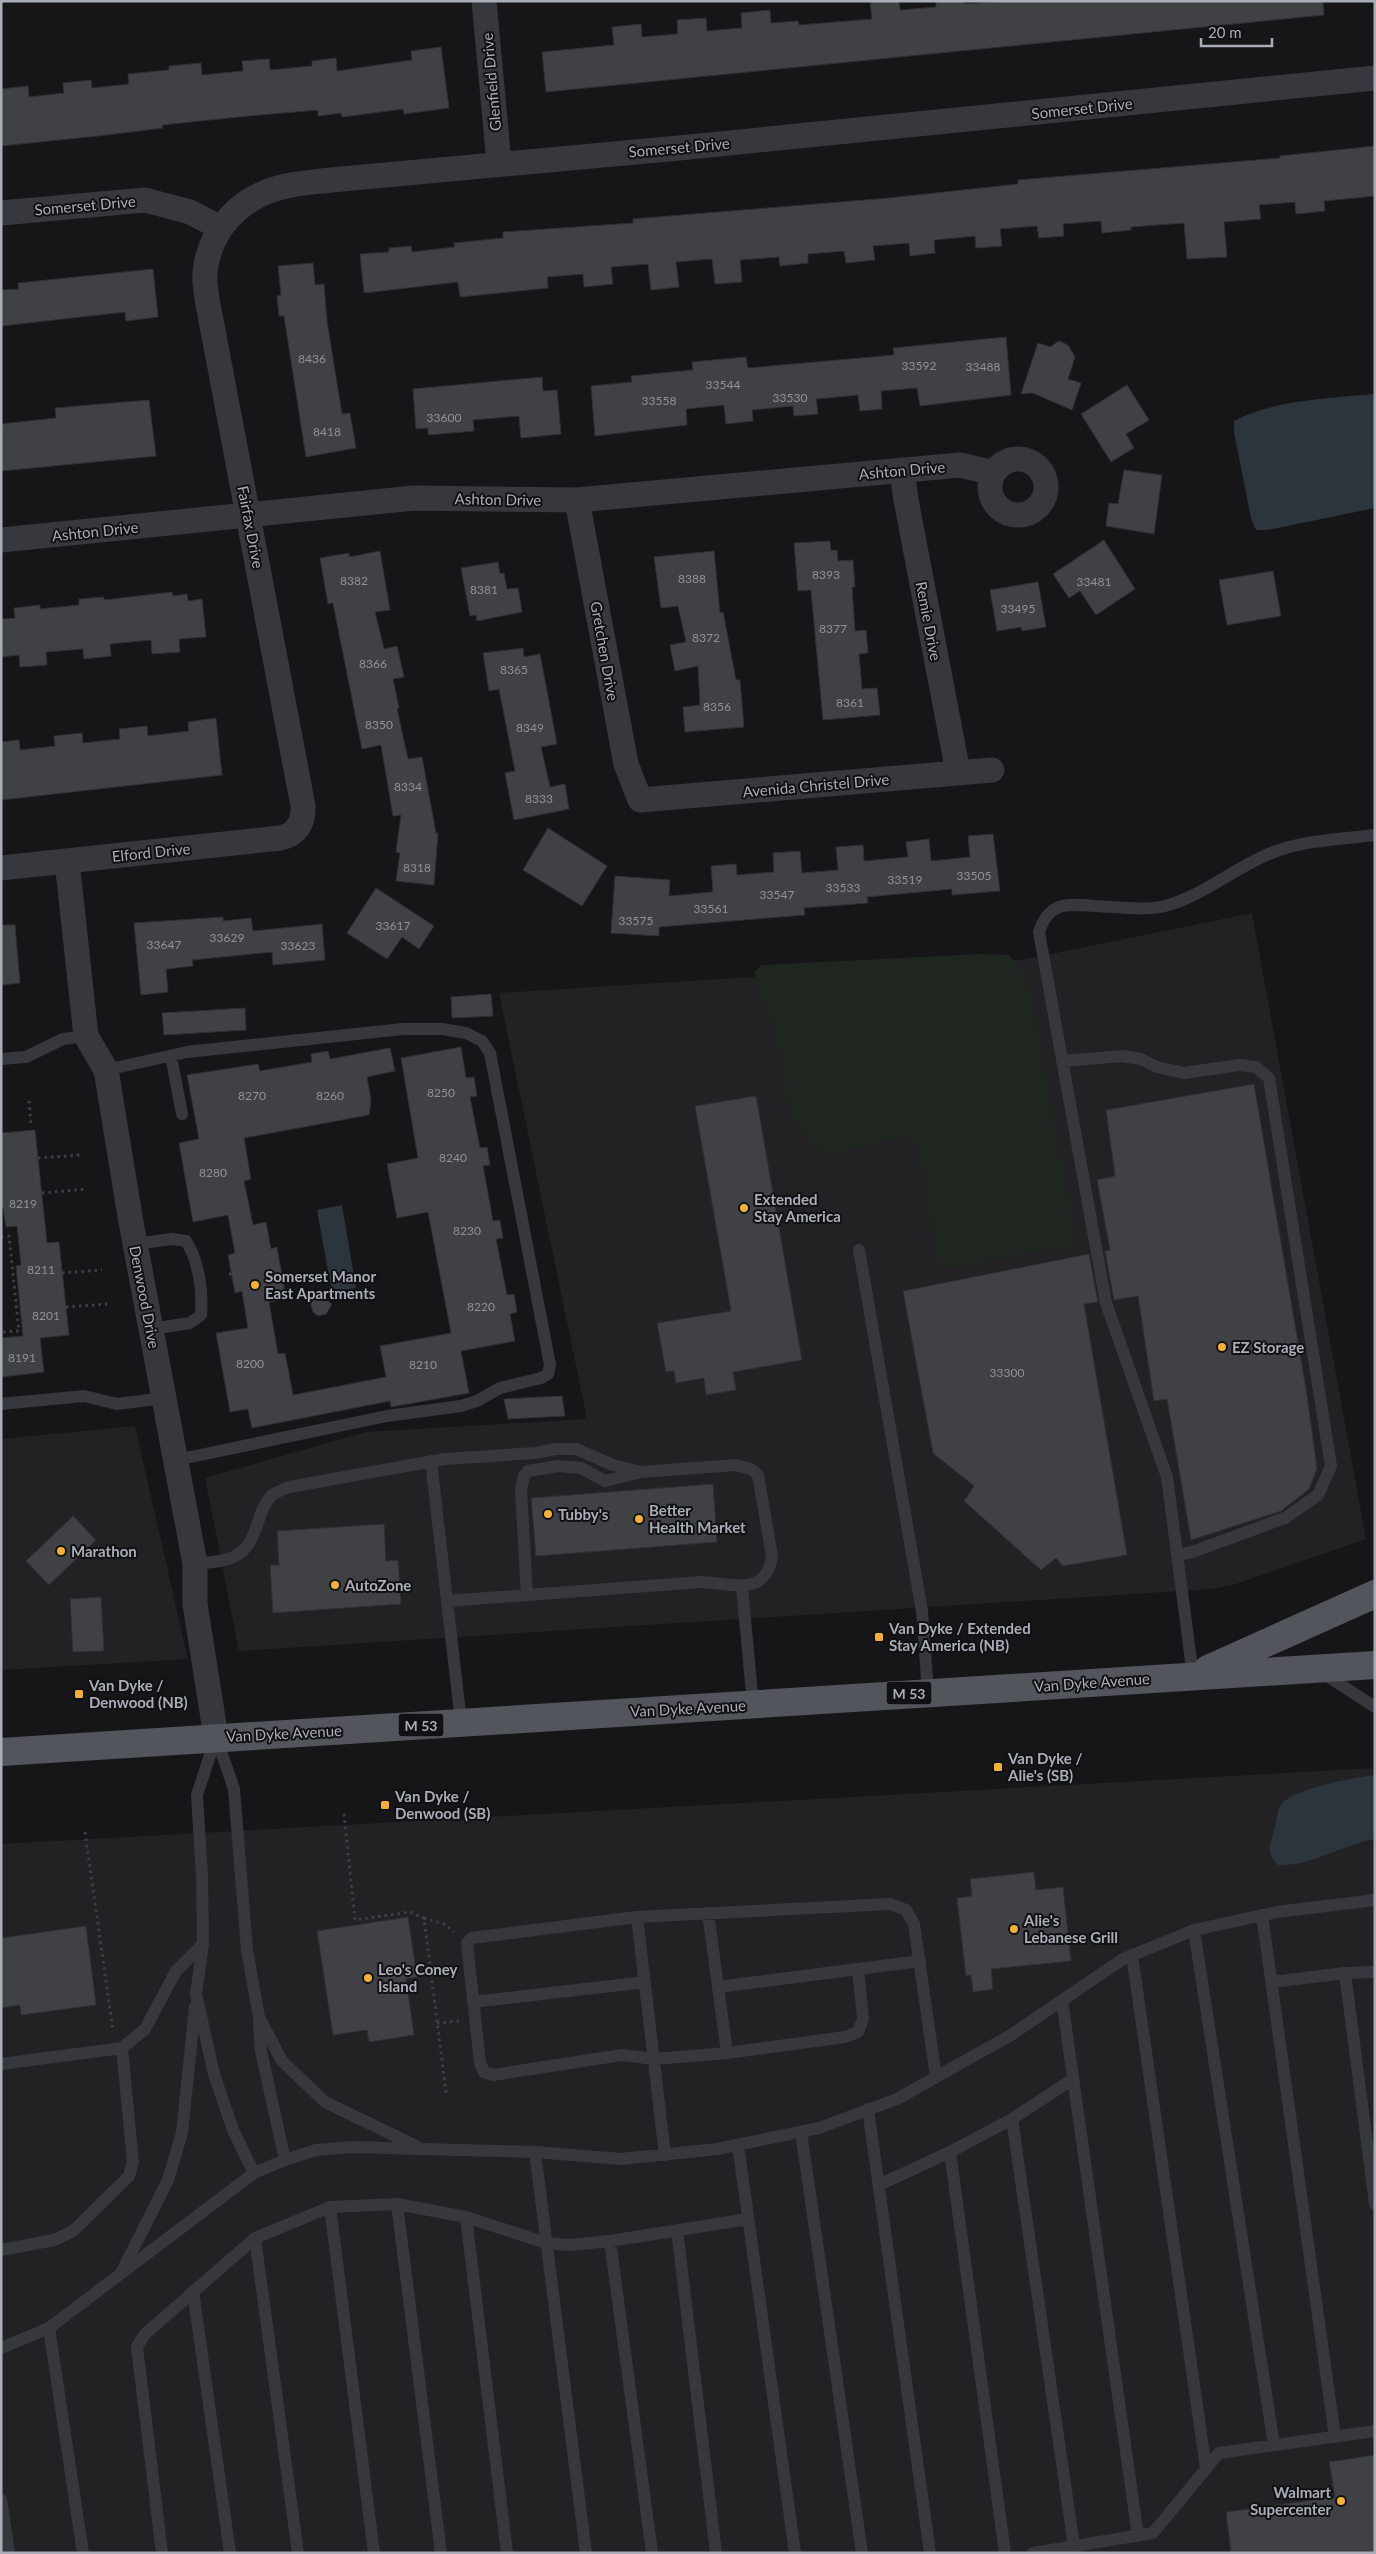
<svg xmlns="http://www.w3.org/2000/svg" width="1376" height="2554" viewBox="0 0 1376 2554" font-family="Lato,sans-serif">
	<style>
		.built { fill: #222225 }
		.green { fill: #1e261f }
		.water { fill: #2c353c }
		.building { fill: #404145; stroke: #303034 }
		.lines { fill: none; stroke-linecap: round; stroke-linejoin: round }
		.path { stroke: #3d3f44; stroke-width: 3; stroke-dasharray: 2.5 4; stroke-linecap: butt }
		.service { stroke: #37383d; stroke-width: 12 }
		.minor { stroke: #37383d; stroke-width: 25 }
		.primary { stroke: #53555c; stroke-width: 28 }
		.poi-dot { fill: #f2b134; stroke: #111113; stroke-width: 2 }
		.labels { text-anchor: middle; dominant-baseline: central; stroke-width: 4; stroke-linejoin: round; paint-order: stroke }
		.number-label { font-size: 12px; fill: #8e929b }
		.shield { fill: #111113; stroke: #7b7e86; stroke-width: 1 }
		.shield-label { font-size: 14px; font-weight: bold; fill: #a8adb8 }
		.street-label { font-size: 15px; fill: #a8adb8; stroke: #111113 }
		.poi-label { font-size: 15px; font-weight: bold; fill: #a8adb8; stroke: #111113; text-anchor: start }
	</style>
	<rect width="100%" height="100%" fill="#161618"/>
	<path class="built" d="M 1252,913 L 1366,1539 L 1233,1585 L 1212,1589 L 239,1651 L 205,1478 L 366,1432 L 587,1419 L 499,993 L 1022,960 Z
		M 135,1426 L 188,1659 L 1,1670 L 1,1439 Z
		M 1375,1768 L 1375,2553 L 1,2553 L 1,1844 Z"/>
	<path class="green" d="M 980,954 L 1009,955 L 1027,977 L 1076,1241 L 1068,1246 L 954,1267 L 941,1267 L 936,1252 L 921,1159 L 915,1140 L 907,1136 L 827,1153 L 812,1143 L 790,1113 L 776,1036 L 769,1010 L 756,986 L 755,971 L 762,965 Z"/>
	<path class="water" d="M 1375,394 L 1375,508 L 1267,530 L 1256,530 L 1251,518 L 1234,432 L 1234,421 C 1273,400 1331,398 1375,394 Z
		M 342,1205 L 356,1288 L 332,1292 L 317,1210 Z
		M 1375,1775 L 1375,1839 C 1341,1845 1313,1866 1278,1865 C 1266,1853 1269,1846 1274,1831 C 1277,1823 1276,1811 1281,1805 C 1293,1788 1354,1778 1375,1775 Z"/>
	<path class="building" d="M 870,1 L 899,1 L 900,10 L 936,7 L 936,1 L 965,1 L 965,4 L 1003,1 L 1323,1 L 1324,15 L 546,92 L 542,52 L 614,45 L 612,27 L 641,24 L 642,37 L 678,34 L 677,20 L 706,18 L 707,31 L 742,28 L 741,13 L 770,10 L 771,23 L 798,21 L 799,25 L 872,19 Z
		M 441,47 L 449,108 L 404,114 L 403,109 L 342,117 L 341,113 L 318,116 L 318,110 L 248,116 L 162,125 L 163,128 L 98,136 L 1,146 L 1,89 L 28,86 L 29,97 L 64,93 L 63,83 L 91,80 L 92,88 L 129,84 L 128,74 L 169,70 L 169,66 L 201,63 L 202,75 L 243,71 L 242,61 L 269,59 L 270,70 L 312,66 L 312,61 L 336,58 L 337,71 L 412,60 L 411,51 Z
		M 1375,146 L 1375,196 L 1324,201 L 1325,211 L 1296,214 L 1295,202 L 1259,205 L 1261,219 L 1224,222 L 1227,257 L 1187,259 L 1184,223 L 1131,227 L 1131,230 L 1102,233 L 1101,221 L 1063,224 L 1064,236 L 1039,238 L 1037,226 L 1000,229 L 1002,246 L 976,248 L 975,236 L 934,240 L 935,253 L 910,256 L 909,243 L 873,246 L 875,260 L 846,263 L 844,251 L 808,254 L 808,263 L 780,266 L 779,257 L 740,260 L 742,282 L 715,284 L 712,259 L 676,262 L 679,287 L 651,290 L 648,264 L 611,267 L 613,284 L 584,287 L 583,274 L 547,277 L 548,288 L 460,297 L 458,282 L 364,293 L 360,254 L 389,252 L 389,248 L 411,246 L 412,252 L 455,247 L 454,243 L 503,238 L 503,232 L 633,223 L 633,219 L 889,198 L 1018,184 L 1018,180 L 1280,158 L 1280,156 Z
		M 313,263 L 315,285 L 324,284 L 327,321 L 342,414 L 350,413 L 356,448 L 306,457 L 284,316 L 279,316 L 277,296 L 281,295 L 278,266 Z
		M 153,269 L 158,317 L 126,321 L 125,312 L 1,326 L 1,290 L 19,289 L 18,283 Z
		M 1006,337 L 1011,395 L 920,406 L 917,388 L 881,391 L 882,409 L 860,411 L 858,395 L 816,399 L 818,414 L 794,416 L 793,406 L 752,410 L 753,421 L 726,424 L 724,405 L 686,409 L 687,425 L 595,436 L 591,386 L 632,382 L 631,376 L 693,370 L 692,362 L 746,357 L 748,368 L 894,355 L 893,348 Z
		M 1059,341 L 1068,345 L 1075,357 L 1068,379 L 1081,383 L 1072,410 L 1033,393 L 1021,394 L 1038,343 L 1050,347 Z
		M 542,377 L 543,391 L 557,390 L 561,434 L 521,438 L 519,416 L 473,420 L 474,431 L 428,435 L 428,428 L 416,429 L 413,389 Z
		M 1127,385 L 1149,420 L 1126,434 L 1134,448 L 1111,462 L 1081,414 Z
		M 149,400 L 156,456 L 1,471 L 1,424 L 56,418 L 55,408 Z
		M 1124,470 L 1162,475 L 1154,534 L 1106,526 L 1109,503 L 1118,504 Z
		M 1104,540 L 1135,589 L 1096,615 L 1080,591 L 1069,598 L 1053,574 Z
		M 830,541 L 831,551 L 837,550 L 838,561 L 853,560 L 855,587 L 852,587 L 855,631 L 866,630 L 868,653 L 859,654 L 862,689 L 877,688 L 880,715 L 823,720 L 811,590 L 798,591 L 794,543 Z
		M 380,551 L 390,610 L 375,612 L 384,649 L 397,646 L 404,677 L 393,679 L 399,708 L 397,709 L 408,759 L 422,757 L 436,833 L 438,833 L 434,885 L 396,881 L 400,853 L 396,852 L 401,815 L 393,816 L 381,745 L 362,749 L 333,603 L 328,604 L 320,558 L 349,553 L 349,557 Z
		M 714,551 L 720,613 L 723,612 L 736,680 L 740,680 L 744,727 L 685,732 L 683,707 L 700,705 L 698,666 L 675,671 L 670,645 L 686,642 L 678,606 L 661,608 L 654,557 Z
		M 498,562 L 500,574 L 504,573 L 507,589 L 518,588 L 522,612 L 477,621 L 476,615 L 470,616 L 461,568 Z
		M 1273,571 L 1281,616 L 1227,625 L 1219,580 Z
		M 1038,582 L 1046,627 L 1022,631 L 1021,627 L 997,631 L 990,590 Z
		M 172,592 L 173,596 L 187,594 L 188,601 L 202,599 L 206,637 L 179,639 L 180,652 L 152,654 L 151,640 L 110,644 L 111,656 L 84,659 L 83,649 L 46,652 L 47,665 L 20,667 L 19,655 L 1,657 L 1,619 L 15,618 L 14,608 L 40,605 L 40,609 L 79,605 L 79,599 L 104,597 L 104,600 Z
		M 523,648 L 524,657 L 540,654 L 557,744 L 541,747 L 550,787 L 565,784 L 569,809 L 514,820 L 505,773 L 515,771 L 499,689 L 489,691 L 483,653 Z
		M 216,718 L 222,775 L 1,800 L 1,742 L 19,740 L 20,750 L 55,746 L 54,736 L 82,733 L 83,743 L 120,739 L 119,729 L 147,726 L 148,736 L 189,731 L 188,722 Z
		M 548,828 L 607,866 L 582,906 L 523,870 Z
		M 993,834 L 1000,891 L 952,895 L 952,889 L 867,897 L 868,903 L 804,908 L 805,915 L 659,927 L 659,936 L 611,933 L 615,876 L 670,880 L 669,896 L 713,892 L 711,866 L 736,864 L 737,875 L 774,872 L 773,853 L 800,851 L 802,873 L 838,870 L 836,847 L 863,845 L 864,861 L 908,857 L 906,842 L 929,839 L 931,861 L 970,857 L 968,836 Z
		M 376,888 L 434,926 L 419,949 L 402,937 L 387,959 L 347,933 Z
		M 223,917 L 223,921 L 251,918 L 253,931 L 322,924 L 325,960 L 273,965 L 272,952 L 192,960 L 193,966 L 166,969 L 168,992 L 141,995 L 134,923 Z
		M 1,925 L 15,925 L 20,983 L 1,985 Z
		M 491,994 L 493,1016 L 452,1018 L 451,997 Z
		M 245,1008 L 246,1030 L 164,1035 L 162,1013 Z
		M 461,1047 L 466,1078 L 474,1077 L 477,1096 L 470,1097 L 480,1148 L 487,1147 L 490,1165 L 483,1166 L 493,1221 L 500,1220 L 503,1238 L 496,1239 L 507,1295 L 514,1294 L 517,1312 L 510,1314 L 515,1341 L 461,1351 L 469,1393 L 391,1407 L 390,1401 L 252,1428 L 248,1409 L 230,1412 L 216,1333 L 248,1328 L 242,1291 L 235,1293 L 228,1255 L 235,1253 L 228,1215 L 193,1222 L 179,1143 L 199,1139 L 187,1075 L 258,1064 L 260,1071 L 312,1062 L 311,1054 L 328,1051 L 330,1059 L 390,1048 L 395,1071 L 367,1077 L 371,1100 L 369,1115 L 244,1138 L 251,1179 L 244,1181 L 253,1225 L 266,1222 L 271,1249 L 277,1247 L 286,1299 L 269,1302 L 278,1354 L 285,1353 L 293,1395 L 386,1377 L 380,1346 L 451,1333 L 428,1212 L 397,1218 L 387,1164 L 418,1158 L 401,1058 Z
		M 1254,1084 L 1307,1395 L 1317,1469 L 1309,1489 L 1281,1511 L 1191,1540 L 1167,1399 L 1154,1401 L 1138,1296 L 1114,1300 L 1105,1251 L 1110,1250 L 1097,1180 L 1115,1176 L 1106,1110 Z
		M 756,1096 L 802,1360 L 733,1372 L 736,1390 L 706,1395 L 704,1378 L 676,1383 L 674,1371 L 666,1372 L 657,1323 L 731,1311 L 695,1106 Z
		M 35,1130 L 47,1243 L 59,1242 L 69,1335 L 40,1338 L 44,1372 L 1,1377 L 1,1338 L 23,1336 L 16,1266 L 21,1265 L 17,1226 L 6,1227 L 3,1208 L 1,1208 L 1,1133 Z
		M 1089,1254 L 1098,1302 L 1084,1304 L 1127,1555 L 1063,1566 L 1056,1558 L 1041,1570 L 964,1501 L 974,1486 L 933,1453 L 903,1291 Z
		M 320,1296 L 332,1304 L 326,1314 L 318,1316 L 313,1312 L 310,1302 Z
		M 562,1396 L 565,1416 L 508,1419 L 504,1399 Z
		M 713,1484 L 717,1542 L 536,1556 L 531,1498 Z
		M 73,1516 L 96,1540 L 49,1585 L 26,1561 Z
		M 384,1524 L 386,1561 L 398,1560 L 401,1604 L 273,1613 L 270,1565 L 279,1565 L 277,1531 Z
		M 101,1597 L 104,1651 L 73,1652 L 70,1599 Z
		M 1034,1872 L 1036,1890 L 1063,1887 L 1071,1961 L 991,1969 L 993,1989 L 973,1992 L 971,1975 L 966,1976 L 957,1898 L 972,1896 L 970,1879 Z
		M 408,1917 L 417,1977 L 406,1979 L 414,2035 L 369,2042 L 367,2030 L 333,2035 L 317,1931 Z
		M 86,1926 L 96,2005 L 21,2015 L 20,2005 L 1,2008 L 1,1938 Z
		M 1375,2455 L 1375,2553 L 1231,2553 L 1226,2512 L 1335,2497 L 1329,2462 Z"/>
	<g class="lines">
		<path class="path" d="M 29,1101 L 31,1124
			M 38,1158 L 80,1155
			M 42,1193 L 86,1189
			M 1,1237 L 9,1236 L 19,1331 L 1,1332
			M 62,1273 L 102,1270
			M 229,1274 L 232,1274
			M 66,1307 L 108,1304
			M 344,1814 L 355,1920 L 410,1912 L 424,1918 L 446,2093
			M 85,1832 L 113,2031
			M 424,1918 L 444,1924 L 454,1932
			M 437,2023 L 459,2021"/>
		<path class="service" d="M 171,1056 L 182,1114
			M 1,1059 L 26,1057 L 63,1039 L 86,1036
			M 1063,1061 L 1122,1056 L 1141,1059 L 1157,1067 L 1184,1073 L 1239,1065 L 1256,1067 L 1269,1078 L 1331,1466 L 1318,1495 L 1285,1518 L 1192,1552 L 1177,1555
			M 106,1070 L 187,1052 L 403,1029 L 442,1029 L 466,1033 L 482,1041 L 490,1053 L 550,1365 L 548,1374 L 541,1378 L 500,1388 L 477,1401 L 461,1406 L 387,1416 L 176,1460
			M 135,1244 L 172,1239 L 186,1241 C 199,1261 203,1292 201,1315 L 190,1323 L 151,1329
			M 859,1250 L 922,1611 L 928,1692
			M 1,1404 L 84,1396 L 117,1404 L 164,1398
			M 431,1461 L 461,1722
			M 195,1564 C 209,1562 229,1562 240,1553 C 259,1539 256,1512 271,1496 C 275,1492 283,1490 289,1487 L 445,1459 L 535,1453 L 556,1449 L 576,1449 L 613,1465 L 641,1472 L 735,1465 L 751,1469 L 758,1475 L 772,1556 C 766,1598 731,1583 701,1582 L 447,1601
			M 742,1587 L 753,1704
			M 527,1595 L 521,1489 L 524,1476 L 528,1471 L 558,1466 L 581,1468 L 605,1481 L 638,1473
			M 1321,1672 L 1375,1707
			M 1193,1676 L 1167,1477 L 1106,1303 L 1039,932 C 1049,901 1067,904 1096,906 C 1118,907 1143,911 1165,906 C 1204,896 1236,866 1274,852 C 1305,840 1342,839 1375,835
			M 216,1737 L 234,1789 L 247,1950 L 259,2017 L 282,2061 L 325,2102 L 416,2146
			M 216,1737 L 197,1795 L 202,1876 L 203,1944 L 196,1994 L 214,2074 L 233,2130 L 254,2173
			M 708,1913 L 727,2053
			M 1262,1915 L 1335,2437
			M 637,1917 L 472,1938 L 467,1943 L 480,2063 L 484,2072 L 493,2075 L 622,2055 L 654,2059 L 727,2053 L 845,2037 L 858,2032 L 863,2019 L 858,1969
			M 1194,1930 L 1274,2445
			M 1132,1955 L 1206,2468
			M 1345,1973 L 1375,2204
			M 1272,1982 L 1345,1973 L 1375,1972
			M 718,1987 L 920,1961
			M 1062,2000 L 1138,2536
			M 473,2002 L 645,1982
			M 259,2022 L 261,2051 L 285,2160
			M 122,2048 L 145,2029 L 176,1971 L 203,1944
			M 1,2064 L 122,2048 L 133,2162 L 129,2176 L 73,2231 L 54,2240 L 1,2250
			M 868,2109 L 930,2553
			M 1012,2119 L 1074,2546
			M 801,2132 L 862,2553
			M 738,2145 L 795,2553
			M 535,2152 L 586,2553
			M 950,2152 L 1005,2553
			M 665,2155 L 637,1917 L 891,1904 L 906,1910 L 914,1924 L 936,2077
			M 879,2185 L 950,2152 L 1012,2119 L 1073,2079
			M 397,2204 L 441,2553
			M 330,2207 L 374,2553
			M 466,2217 L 507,2553
			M 677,2230 L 716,2553
			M 255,2238 L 298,2553
			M 610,2241 L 652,2553
			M 121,2273 L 168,2180 L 182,2133 L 195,2007
			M 193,2291 L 230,2553
			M 49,2328 L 83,2553
			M 1,2348 L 49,2328 L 254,2173 L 285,2160 L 316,2150 L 352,2147 L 421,2149 L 535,2152 L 621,2159 L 717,2149 L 819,2128 L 897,2099 L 1011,2035 L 1123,1959 L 1194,1930 L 1277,1912 L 1375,1900
			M 1,2500 L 9,2553
			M 162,2553 L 137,2347 L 145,2334 L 255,2238 L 330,2207 L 397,2204 L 466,2217 L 546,2243 L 569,2245 L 610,2241 L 748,2219
			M 1033,2553 L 1153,2533 L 1219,2453 L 1375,2431"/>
		<path class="minor" d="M 484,1 L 499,163
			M 1,213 L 145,200 L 190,212 L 219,227
			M990 487a28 28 0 1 1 56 0a28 28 0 1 1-56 0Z
			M 902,470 L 906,500 L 958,772
			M 577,500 L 626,764 L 640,800 L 992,770
			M 1,540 L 414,498 L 577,500 L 960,465 L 994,473
			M 67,861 L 86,1036 L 106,1070 L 131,1222 L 195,1564 L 195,1604 L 216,1737
			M 1,868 L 280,838 C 296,835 304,823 303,806 L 207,299 C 206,291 204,281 205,273 C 209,230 240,197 282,187 C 298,183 315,182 331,180 L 679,148 L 1375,78"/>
		<path class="primary" d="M 1208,1669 L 1375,1594
			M 1,1752 L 1375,1665"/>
	</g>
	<g class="poi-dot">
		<circle cx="744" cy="1208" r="5"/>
		<circle cx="255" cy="1285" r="5"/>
		<circle cx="1222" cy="1347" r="5"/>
		<circle cx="548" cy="1514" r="5"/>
		<circle cx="639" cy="1519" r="5"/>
		<circle cx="61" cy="1551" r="5"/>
		<circle cx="335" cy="1585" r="5"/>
		<rect x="874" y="1632" width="10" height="10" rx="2.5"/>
		<rect x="74" y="1689" width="10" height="10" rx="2.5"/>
		<rect x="993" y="1762" width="10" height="10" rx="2.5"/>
		<rect x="380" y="1800" width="10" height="10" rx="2.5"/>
		<circle cx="1014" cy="1929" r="5"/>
		<circle cx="368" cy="1978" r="5"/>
		<circle cx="1341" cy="2501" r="5"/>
	</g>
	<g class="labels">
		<g class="number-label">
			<text x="312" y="358">8436</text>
			<text x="919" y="365">33592</text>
			<text x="983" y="366">33488</text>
			<text x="723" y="384">33544</text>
			<text x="790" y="397">33530</text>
			<text x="659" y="400">33558</text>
			<text x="444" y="417">33600</text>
			<text x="327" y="431">8418</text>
			<text x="826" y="574">8393</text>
			<text x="692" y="578">8388</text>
			<text x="354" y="580">8382</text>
			<text x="1094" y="581">33481</text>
			<text x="484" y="589">8381</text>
			<text x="1018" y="608">33495</text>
			<text x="833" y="628">8377</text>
			<text x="706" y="637">8372</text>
			<text x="373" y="663">8366</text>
			<text x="514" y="669">8365</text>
			<text x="850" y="702">8361</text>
			<text x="717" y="706">8356</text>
			<text x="379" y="724">8350</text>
			<text x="530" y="727">8349</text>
			<text x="408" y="786">8334</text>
			<text x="539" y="798">8333</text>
			<text x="417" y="867">8318</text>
			<text x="974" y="875">33505</text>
			<text x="905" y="879">33519</text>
			<text x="843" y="887">33533</text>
			<text x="777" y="894">33547</text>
			<text x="711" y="908">33561</text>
			<text x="636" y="920">33575</text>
			<text x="393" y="925">33617</text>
			<text x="227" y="937">33629</text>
			<text x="164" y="944">33647</text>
			<text x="298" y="945">33623</text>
			<text x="441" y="1092">8250</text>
			<text x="252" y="1095">8270</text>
			<text x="330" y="1095">8260</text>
			<text x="453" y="1157">8240</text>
			<text x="213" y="1172">8280</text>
			<text x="23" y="1203">8219</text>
			<text x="467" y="1230">8230</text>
			<text x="41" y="1269">8211</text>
			<text x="481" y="1306">8220</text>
			<text x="46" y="1315">8201</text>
			<text x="22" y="1357">8191</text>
			<text x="250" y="1363">8200</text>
			<text x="423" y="1364">8210</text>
			<text x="1007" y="1372">33300</text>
		</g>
		<g class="shield">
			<rect x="886.5" y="1681.5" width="45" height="23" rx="4"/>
			<rect x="398.5" y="1713.5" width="45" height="23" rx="4"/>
		</g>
		<g class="shield-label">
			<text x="909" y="1693">M 53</text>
			<text x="421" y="1725">M 53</text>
		</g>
		<g class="street-label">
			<text transform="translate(491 82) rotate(-95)">Glenfield Drive</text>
			<text transform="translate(1082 108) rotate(-6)">Somerset Drive</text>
			<text transform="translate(679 147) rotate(-5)">Somerset Drive</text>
			<text transform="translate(85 205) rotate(-5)">Somerset Drive</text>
			<text transform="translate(902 470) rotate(-5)">Ashton Drive</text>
			<text transform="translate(498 499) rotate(1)">Ashton Drive</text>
			<text transform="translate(251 527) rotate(79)">Fairfax Drive</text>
			<text transform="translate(95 531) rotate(-6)">Ashton Drive</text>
			<text transform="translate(929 621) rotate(79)">Remie Drive</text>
			<text transform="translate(605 651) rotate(80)">Gretchen Drive</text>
			<text transform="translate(816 785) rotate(-5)">Avenida Christel Drive</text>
			<text transform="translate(151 852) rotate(-6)">Elford Drive</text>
			<text transform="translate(145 1297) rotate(79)">Denwood Drive</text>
			<text transform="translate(1092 1682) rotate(-4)">Van Dyke Avenue</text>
			<text transform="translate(688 1708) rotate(-3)">Van Dyke Avenue</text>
			<text transform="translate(284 1733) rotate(-3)">Van Dyke Avenue</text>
		</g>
		<g class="poi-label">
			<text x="754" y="1199">Extended<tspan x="754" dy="17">Stay America</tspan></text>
			<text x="265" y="1276">Somerset Manor<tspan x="265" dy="17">East Apartments</tspan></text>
			<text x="1232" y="1347">EZ Storage</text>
			<text x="649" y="1510">Better<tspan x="649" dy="17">Health Market</tspan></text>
			<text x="558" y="1514">Tubby's</text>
			<text x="71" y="1551">Marathon</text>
			<text x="345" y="1585">AutoZone</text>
			<text x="889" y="1628">Van Dyke / Extended<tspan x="889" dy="17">Stay America (NB)</tspan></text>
			<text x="89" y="1685">Van Dyke /<tspan x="89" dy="17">Denwood (NB)</tspan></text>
			<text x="1008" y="1758">Van Dyke /<tspan x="1008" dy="17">Alie's (SB)</tspan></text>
			<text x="395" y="1796">Van Dyke /<tspan x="395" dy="17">Denwood (SB)</tspan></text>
			<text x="1024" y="1920">Alie's<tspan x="1024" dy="17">Lebanese Grill</tspan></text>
			<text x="378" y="1969">Leo's Coney<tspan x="378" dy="17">Island</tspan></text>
			<text x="1331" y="2492" text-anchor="end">Walmart<tspan x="1331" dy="17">Supercenter</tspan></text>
		</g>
	</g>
	<rect width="1376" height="2554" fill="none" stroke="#a8adb8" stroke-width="5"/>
	<path d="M1201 38v8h71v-8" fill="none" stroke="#a8adb8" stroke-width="2.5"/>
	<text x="1208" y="38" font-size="15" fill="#a8adb8" stroke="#111113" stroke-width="4" paint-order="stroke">20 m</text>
</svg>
